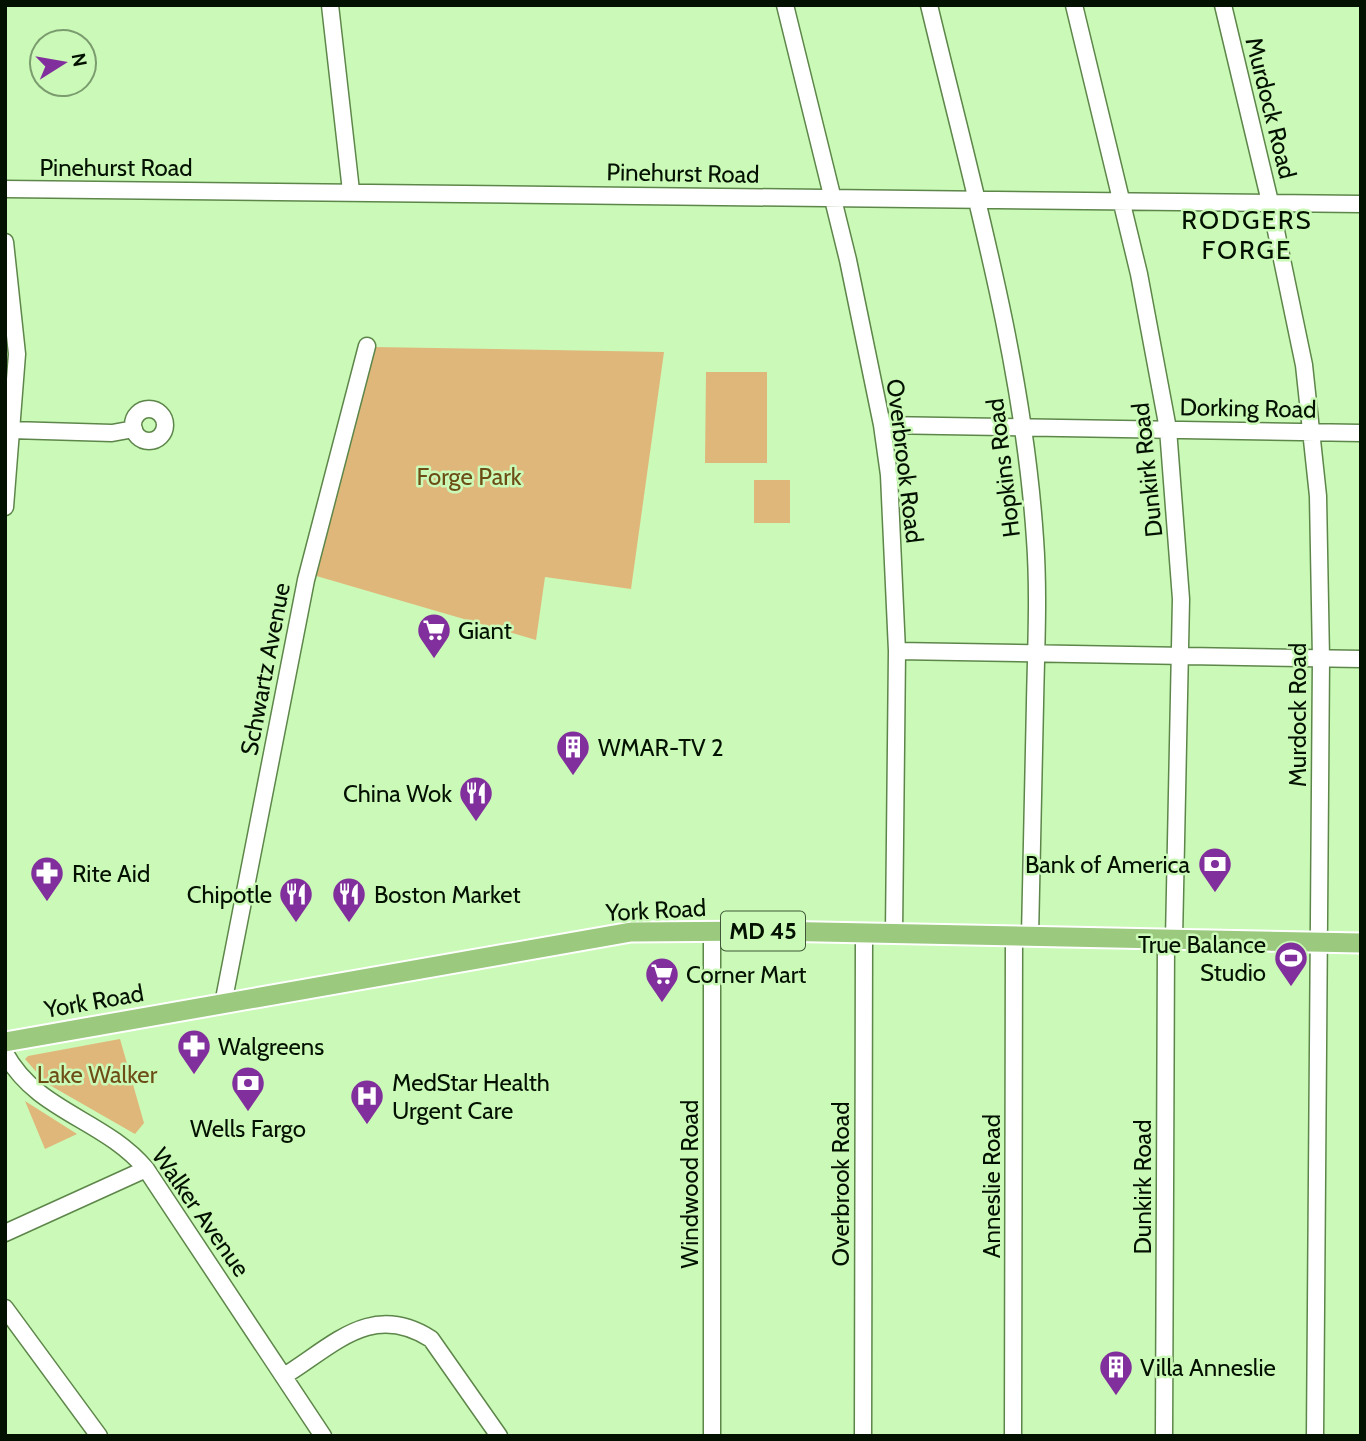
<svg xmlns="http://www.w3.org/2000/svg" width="1366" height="1441" viewBox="0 0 1366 1441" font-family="Cabin,sans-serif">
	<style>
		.green { fill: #e0b77a }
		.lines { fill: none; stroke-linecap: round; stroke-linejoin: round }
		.minor-casing { stroke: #5d864a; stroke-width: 19 }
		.major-casing { stroke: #fff; stroke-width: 23 }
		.minor { stroke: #fff; stroke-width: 16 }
		.major { stroke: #9bca7f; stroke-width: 19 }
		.labels { text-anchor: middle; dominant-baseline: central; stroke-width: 5; stroke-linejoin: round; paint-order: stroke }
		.shield { fill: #cbf9b7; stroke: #3f5737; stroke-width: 2 }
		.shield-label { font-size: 23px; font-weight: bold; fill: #031100 }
		.street-label { font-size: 24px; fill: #031100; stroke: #cbf9b7 }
		.park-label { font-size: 24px; fill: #6d4d16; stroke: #cbf9b7 }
		.poi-label { font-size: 24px; fill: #031100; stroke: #cbf9b7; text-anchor: start }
		.neighbourhood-label { font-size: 26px; letter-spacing: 2px; fill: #031100; stroke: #cbf9b7 }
	</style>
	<rect width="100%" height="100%" fill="#cbf9b7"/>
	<path class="green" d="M 373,347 L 664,352 L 631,589 L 545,577 L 536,640 L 313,575 Z
		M 706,372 L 767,372 L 767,463 L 705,463 Z
		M 754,480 L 790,480 L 790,523 L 754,523 Z
		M 120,1039 L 144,1123 L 135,1134 L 46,1083 L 25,1059 L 28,1056 Z
		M 25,1101 L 77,1134 L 45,1149 Z"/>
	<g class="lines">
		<g class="minor-casing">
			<path id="minor" d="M 330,5 L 351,191
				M 785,5 L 848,260 L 882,425 L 889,475 L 897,651 L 894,933
				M 929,5 C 971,181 1023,358 1035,539 C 1039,594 1036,649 1035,703 C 1033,781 1032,858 1030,936
				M 1074,5 L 1139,274 L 1168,429 L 1181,599 L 1174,939
				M 1223,5 L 1270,202 L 1304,365 L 1318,496 L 1321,659 L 1315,1436
				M 5,189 L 1361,204
				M 5,242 L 17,354 L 5,507
				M133 425a16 16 0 1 1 32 0a16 16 0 1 1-32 0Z
				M 882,425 L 1361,433
				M 11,430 L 112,433 L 134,429
				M 897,651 L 1361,659
				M 712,932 L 712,1436
				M 223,1004 L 306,580 L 367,346
				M 5,1053 C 37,1112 104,1119 146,1169 L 323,1436
				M 5,1233 L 146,1169
				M 5,1308 L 99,1436
				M 284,1376 C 334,1345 372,1301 431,1339 L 499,1436
				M 863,1436 L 864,933
				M 1013,1436 L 1014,936
				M 1164,1436 L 1166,939"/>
		</g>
		<g class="major-casing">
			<path id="major" d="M 5,1042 L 631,932 L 770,931 L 1361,943"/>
		</g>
		<use href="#minor" class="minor"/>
		<use href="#major" class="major"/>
	</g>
	<defs>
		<g id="supermarket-pin" transform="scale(1.75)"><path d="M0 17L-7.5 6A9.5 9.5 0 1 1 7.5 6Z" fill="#822f9e" stroke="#cbf9b7"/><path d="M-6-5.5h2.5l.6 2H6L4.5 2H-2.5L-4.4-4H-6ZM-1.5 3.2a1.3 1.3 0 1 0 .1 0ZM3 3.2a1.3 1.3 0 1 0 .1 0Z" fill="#fff"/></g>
		<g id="building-pin" transform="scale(1.75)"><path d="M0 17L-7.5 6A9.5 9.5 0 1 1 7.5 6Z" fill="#822f9e" stroke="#cbf9b7"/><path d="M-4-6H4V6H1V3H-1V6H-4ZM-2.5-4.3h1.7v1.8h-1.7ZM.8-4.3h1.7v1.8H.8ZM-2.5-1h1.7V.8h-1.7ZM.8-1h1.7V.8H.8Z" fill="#fff"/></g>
		<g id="restaurant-pin" transform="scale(1.75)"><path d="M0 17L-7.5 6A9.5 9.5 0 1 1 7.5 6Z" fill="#822f9e" stroke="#cbf9b7"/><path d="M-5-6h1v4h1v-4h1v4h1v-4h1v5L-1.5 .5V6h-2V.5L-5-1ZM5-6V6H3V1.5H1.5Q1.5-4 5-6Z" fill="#fff"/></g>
		<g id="bank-pin" transform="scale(1.75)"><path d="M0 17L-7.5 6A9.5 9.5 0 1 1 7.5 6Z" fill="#822f9e" stroke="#cbf9b7"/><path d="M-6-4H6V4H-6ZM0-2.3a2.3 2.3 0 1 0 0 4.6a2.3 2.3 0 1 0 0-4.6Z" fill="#fff"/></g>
		<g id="pharmacy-pin" transform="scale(1.75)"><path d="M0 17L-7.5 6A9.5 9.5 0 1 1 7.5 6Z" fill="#822f9e" stroke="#cbf9b7"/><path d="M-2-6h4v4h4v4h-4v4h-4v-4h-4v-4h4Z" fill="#fff"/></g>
		<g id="stadium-pin" transform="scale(1.75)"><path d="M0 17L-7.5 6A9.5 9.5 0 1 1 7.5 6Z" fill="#822f9e" stroke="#cbf9b7"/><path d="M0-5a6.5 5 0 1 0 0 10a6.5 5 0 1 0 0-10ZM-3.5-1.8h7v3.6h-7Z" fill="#fff"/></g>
		<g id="hospital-pin" transform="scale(1.75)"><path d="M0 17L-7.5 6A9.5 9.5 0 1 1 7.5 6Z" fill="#822f9e" stroke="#cbf9b7"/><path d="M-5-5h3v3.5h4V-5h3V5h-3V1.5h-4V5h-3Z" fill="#fff"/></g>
	</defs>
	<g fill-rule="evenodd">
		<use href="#supermarket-pin" x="434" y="630"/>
		<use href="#building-pin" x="573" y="747"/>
		<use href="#restaurant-pin" x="476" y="793"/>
		<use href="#bank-pin" x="1215" y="864"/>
		<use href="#pharmacy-pin" x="47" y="873"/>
		<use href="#restaurant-pin" x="296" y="894"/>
		<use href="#restaurant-pin" x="349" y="894"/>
		<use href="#stadium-pin" x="1291" y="958"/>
		<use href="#supermarket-pin" x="662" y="974"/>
		<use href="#pharmacy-pin" x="194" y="1046"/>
		<use href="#bank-pin" x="248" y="1083"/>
		<use href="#hospital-pin" x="367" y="1096"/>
		<use href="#building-pin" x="1116" y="1367"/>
	</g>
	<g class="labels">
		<rect class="shield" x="721" y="911.5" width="84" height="39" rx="5"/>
		<g class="shield-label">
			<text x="763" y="931">MD 45</text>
		</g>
		<g class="street-label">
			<text transform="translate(1271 108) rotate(76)">Murdock Road</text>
			<text x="116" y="167">Pinehurst Road</text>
			<text transform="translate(683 173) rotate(1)">Pinehurst Road</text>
			<text transform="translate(1248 408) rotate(1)">Dorking Road</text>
			<text transform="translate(905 461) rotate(83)">Overbrook Road</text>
			<text transform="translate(1003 468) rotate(-97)">Hopkins Road</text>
			<text transform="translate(1147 470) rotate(-96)">Dunkirk Road</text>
			<text transform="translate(265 669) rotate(-79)">Schwartz Avenue</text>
			<text transform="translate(1297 715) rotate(-90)">Murdock Road</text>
			<text transform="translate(656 910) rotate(-3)">York Road</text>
			<text transform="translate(94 1001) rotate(-10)">York Road</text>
			<text transform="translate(689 1184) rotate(-90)">Windwood Road</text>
			<text transform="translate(840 1184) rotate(-90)">Overbrook Road</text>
			<text transform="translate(991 1186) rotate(-90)">Anneslie Road</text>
			<text transform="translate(1142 1187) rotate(-90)">Dunkirk Road</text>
			<text transform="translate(201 1212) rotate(55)">Walker Avenue</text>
		</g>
		<g class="park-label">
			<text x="469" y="476">Forge Park</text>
			<text x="97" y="1074">Lake Walker</text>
		</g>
		<g class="poi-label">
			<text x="458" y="630">Giant</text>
			<text x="598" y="747">WMAR-TV 2</text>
			<text x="452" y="793" text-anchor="end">China Wok</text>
			<text x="1190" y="864" text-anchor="end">Bank of America</text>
			<text x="72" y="873">Rite Aid</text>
			<text x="272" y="894" text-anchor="end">Chipotle</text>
			<text x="374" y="894">Boston Market</text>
			<text x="1266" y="944" text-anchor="end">True Balance<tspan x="1266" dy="28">Studio</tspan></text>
			<text x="686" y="974">Corner Mart</text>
			<text x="218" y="1046">Walgreens</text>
			<text x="392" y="1082">MedStar Health<tspan x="392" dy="28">Urgent Care</tspan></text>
			<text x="248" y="1128" text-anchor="middle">Wells Fargo</text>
			<text x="1140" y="1367">Villa Anneslie</text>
		</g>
		<g class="neighbourhood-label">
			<text x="1247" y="220">RODGERS<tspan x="1247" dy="30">FORGE</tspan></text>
		</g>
	</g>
	<rect width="1366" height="1441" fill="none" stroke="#031100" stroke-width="14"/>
	<g transform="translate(63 63) rotate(79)"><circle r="33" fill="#cbf9b7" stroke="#7b9c6e" stroke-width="2"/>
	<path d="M0-5L12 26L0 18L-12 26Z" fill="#822f9e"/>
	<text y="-10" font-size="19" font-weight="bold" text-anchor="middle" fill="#031100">N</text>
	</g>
</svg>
